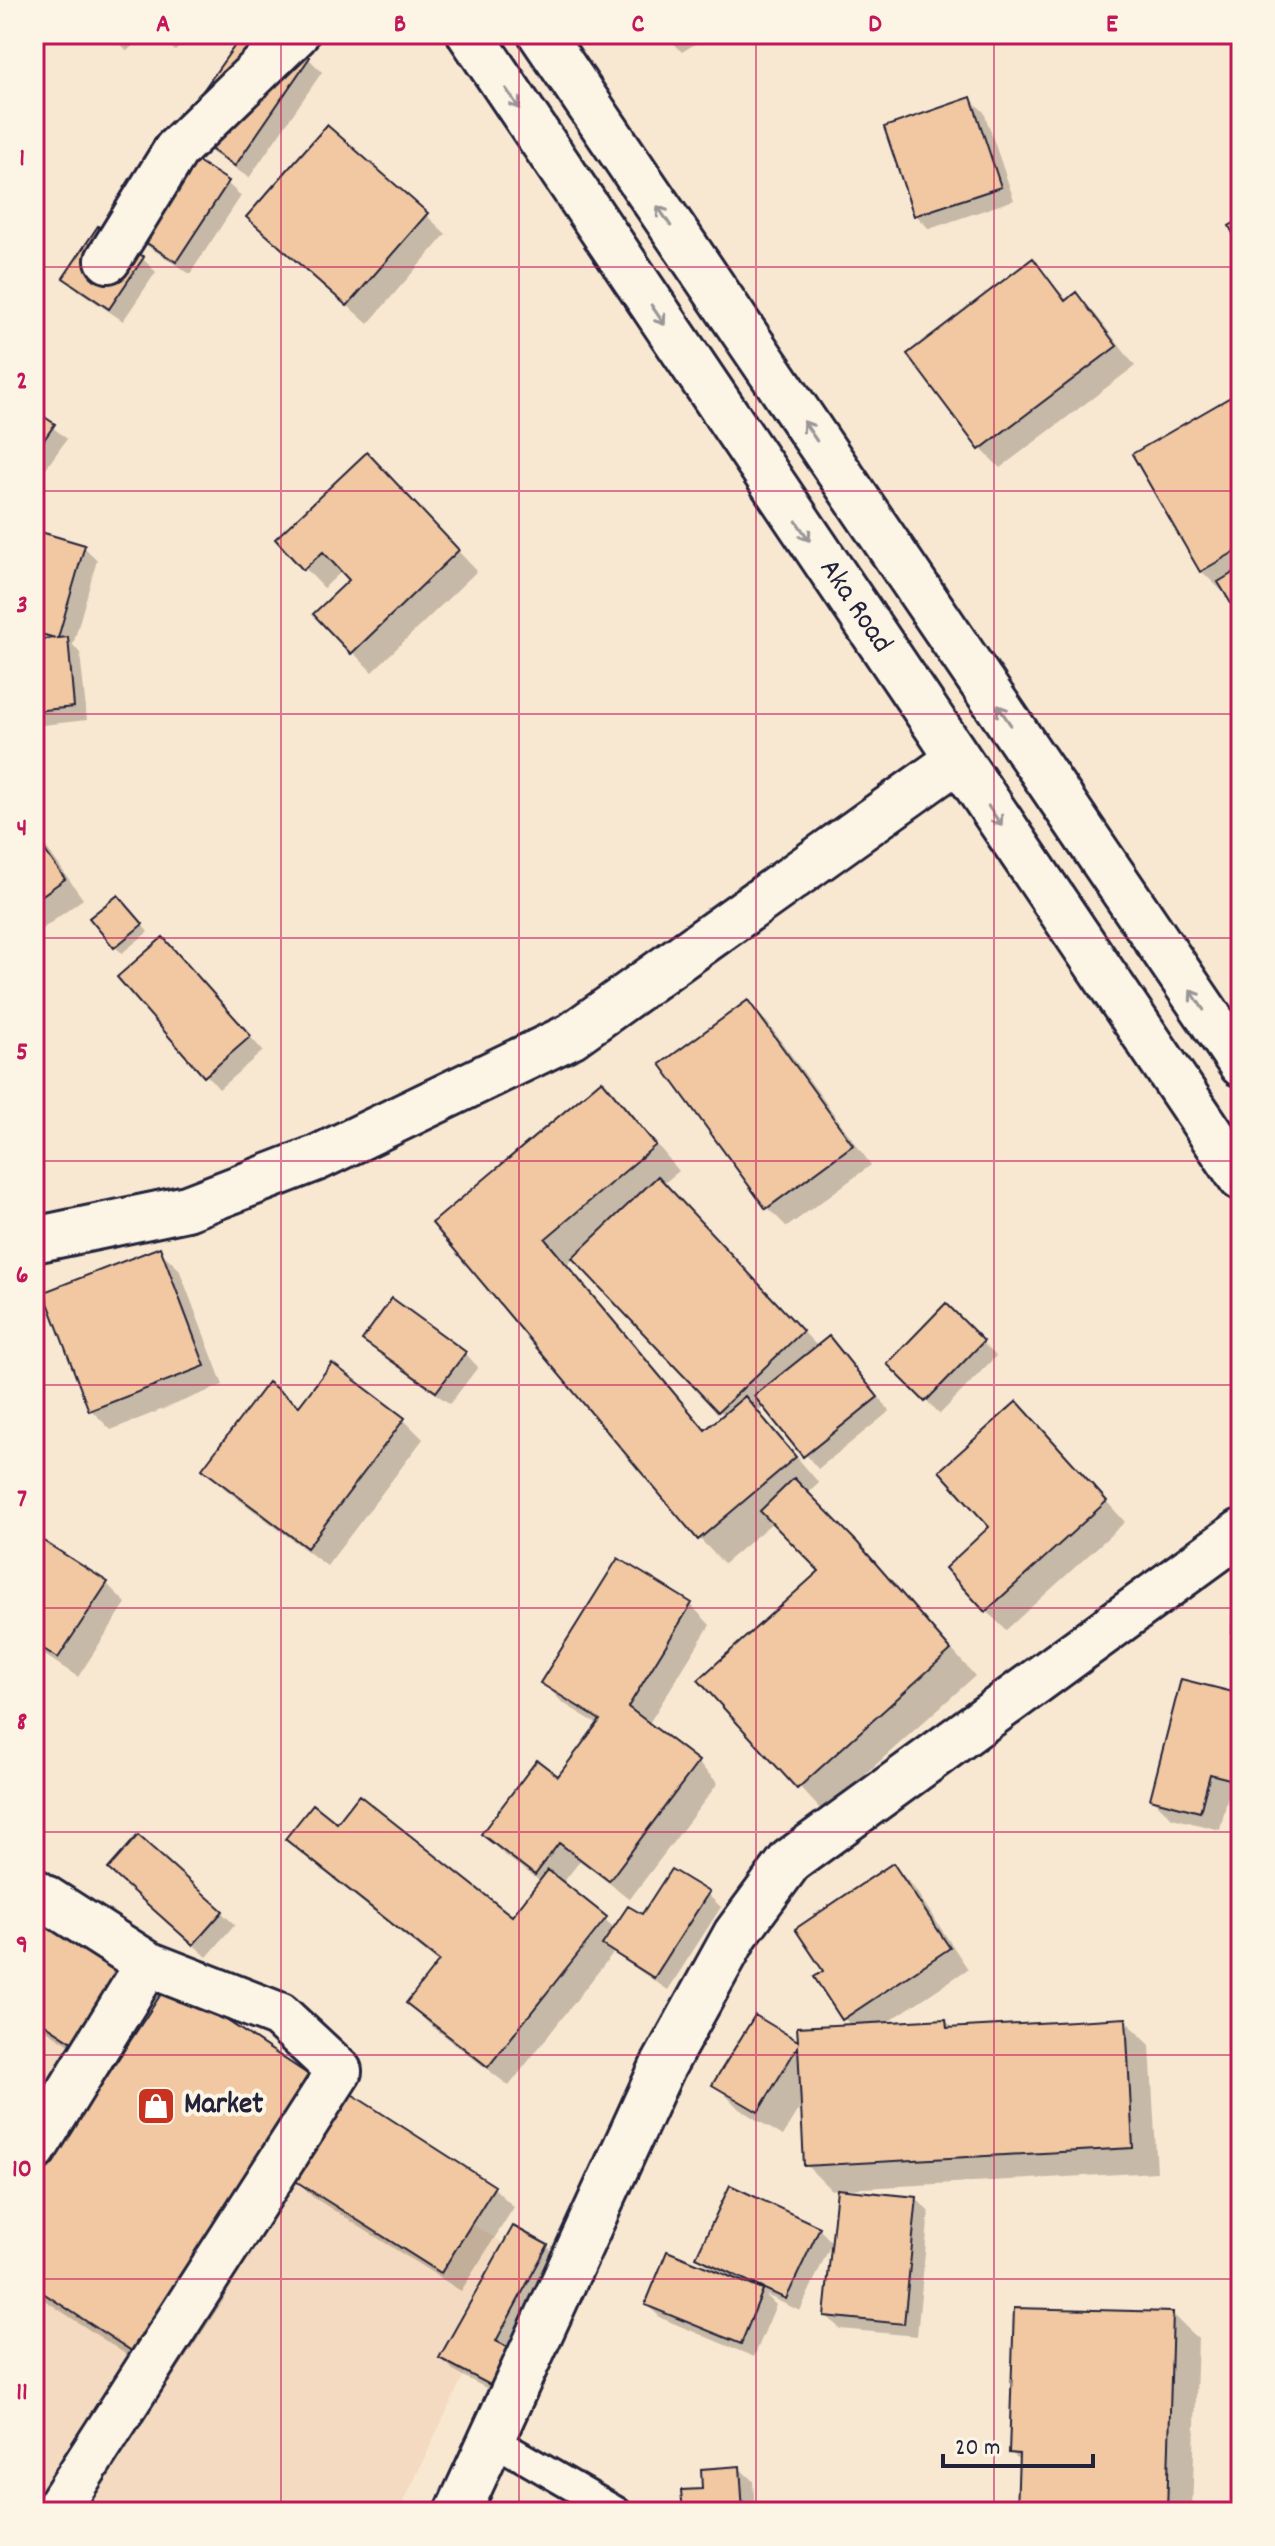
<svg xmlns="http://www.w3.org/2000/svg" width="1275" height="2546" viewBox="0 0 1275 2546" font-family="Dekko,sans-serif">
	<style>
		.built { fill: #f3dac0 }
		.shadow { fill: #0003; fill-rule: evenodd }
		.building { fill: #f1c8a1; stroke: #22223b; stroke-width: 2 }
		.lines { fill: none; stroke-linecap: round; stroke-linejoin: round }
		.lane-casing { stroke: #22223b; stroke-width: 34 }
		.street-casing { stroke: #22223b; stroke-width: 50 }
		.primary-casing { stroke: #22223b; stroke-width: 50 }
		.lane { stroke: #fcf5e5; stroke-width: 28 }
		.street { stroke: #fcf5e5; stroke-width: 44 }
		.primary { stroke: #fcf5e5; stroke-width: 44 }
		.oneway { stroke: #9a9698 }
		.grid { fill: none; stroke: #c2185b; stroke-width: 2; stroke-opacity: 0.55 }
		.labels { text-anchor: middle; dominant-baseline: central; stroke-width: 8; stroke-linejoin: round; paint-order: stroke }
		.street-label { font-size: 30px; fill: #22223b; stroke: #fcf5e5 }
		.poi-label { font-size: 30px; font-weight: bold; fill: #22223b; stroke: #fcf5e5; text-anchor: start }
		.neatline { fill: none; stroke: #c2185b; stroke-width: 3 }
		.grid-label { font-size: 26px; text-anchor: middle; font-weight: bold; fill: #c2185b }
	</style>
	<rect width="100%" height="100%" fill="#f9e8d1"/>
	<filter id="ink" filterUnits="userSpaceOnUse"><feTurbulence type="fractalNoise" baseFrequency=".0125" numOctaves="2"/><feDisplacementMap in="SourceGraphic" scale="16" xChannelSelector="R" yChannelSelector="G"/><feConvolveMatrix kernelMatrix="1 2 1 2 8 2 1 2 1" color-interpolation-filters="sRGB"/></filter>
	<g filter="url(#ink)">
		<path class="built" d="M 34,1958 L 521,2254 L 399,2512 L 34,2512 Z"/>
		<path class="shadow" d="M 111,34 L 145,34 L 127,51 Z
			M 158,34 L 194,34 L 175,51 Z
			M 246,34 L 273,34 L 309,59 L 322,72 L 249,178 L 194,140 Z
			M 664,34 L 711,34 L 682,52 Z
			M 970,99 L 984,112 L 1014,200 L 929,229 L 916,215 Z
			M 227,183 L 241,196 L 190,274 L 129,234 Z
			M 426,215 L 446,234 L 368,324 L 249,217 Z
			M 99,229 L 143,259 L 156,272 L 123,321 L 79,291 L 66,278 Z
			M 1033,261 L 1068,301 L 1076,295 L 1096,315 L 1135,366 L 1000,468 L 981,449 L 910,355 Z
			M 1241,393 L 1241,617 L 1224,589 L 1221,590 L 1201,571 Z
			M 34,412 L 67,439 L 44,471 L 34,464 Z
			M 386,475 L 477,571 L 372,672 L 316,614 L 352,580 L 343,570 L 324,588 L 278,540 Z
			M 34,532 L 84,547 L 97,560 L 73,645 L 80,653 L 87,720 L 34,726 Z
			M 34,830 L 83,899 L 34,935 Z
			M 125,904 L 148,932 L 122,953 L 115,947 Z
			M 176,953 L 263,1051 L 219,1089 L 120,977 Z
			M 747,1003 L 767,1022 L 871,1165 L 787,1227 L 768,1208 Z
			M 601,1082 L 626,1107 L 679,1171 L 663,1184 L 818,1347 L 829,1338 L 842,1352 L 890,1411 L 818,1469 L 764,1405 L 758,1412 L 819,1483 L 807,1494 L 881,1569 L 975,1676 L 823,1812 L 701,1680 L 822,1571 L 773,1522 L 724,1564 L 700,1539 L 435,1223 ZM 575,1258 L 725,1416 L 707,1431 L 568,1264 Z
			M 159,1250 L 179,1269 L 223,1385 L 111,1430 L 91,1410 Z
			M 946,1306 L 996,1356 L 940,1414 L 889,1364 Z
			M 365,1339 L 465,1353 L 478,1367 L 450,1404 L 378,1353 Z
			M 300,1409 L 403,1419 L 423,1439 L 327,1566 L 225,1489 L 205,1469 Z
			M 1036,1423 L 1125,1522 L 1006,1630 L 986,1611 L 992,1527 Z
			M 34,1537 L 106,1583 L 126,1603 L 78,1677 L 34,1648 Z
			M 691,1605 L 710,1625 L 648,1725 L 698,1763 L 718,1783 L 630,1899 L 580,1861 L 562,1884 L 616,1929 L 643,1916 L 707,1894 L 721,1907 L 668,1990 L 613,1953 L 509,2086 L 428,2023 L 409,2003 L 440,1964 L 307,1858 L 288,1839 L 337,1826 L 512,1919 L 541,1882 L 503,1854 L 483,1834 L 559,1779 L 599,1725 L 563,1703 L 543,1683 Z
			M 1241,1696 L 1241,1795 L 1229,1792 L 1220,1830 L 1172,1818 L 1152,1798 Z
			M 893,1865 L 912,1885 L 968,1969 L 885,2024 L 946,2021 L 955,2030 L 1125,2020 L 1150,2045 L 1157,2172 L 845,2189 L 845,2192 L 916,2198 L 929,2212 L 917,2336 L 840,2329 L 826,2315 L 838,2189 L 831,2190 L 806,2165 L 803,2103 L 783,2136 L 739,2109 L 715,2084 L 800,2045 L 851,2026 L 844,2018 L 826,1972 Z
			M 124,1883 L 221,1912 L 235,1925 L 207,1957 Z
			M 34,1904 L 101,2065 L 34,2022 Z
			M 320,2084 L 350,2096 L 494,2188 L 514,2207 L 461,2291 L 316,2199 L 297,2181 L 221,2296 L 224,2299 L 169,2383 L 34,2293 L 34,2191 Z
			M 819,2229 L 832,2242 L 800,2311 L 766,2295 L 776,2305 L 754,2357 L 661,2318 L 647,2305 L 714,2272 L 699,2257 Z
			M 547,2246 L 560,2260 L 523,2407 L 455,2372 L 442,2358 Z
			M 1173,2314 L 1198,2339 L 1192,2512 L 1019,2512 L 1021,2462 L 1011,2452 Z
			M 739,2468 L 753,2481 L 755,2512 L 685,2512 L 704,2491 Z"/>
		<path class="building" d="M 243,34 L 276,34 L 310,57 L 235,166 L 178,126 Z
			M 971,97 L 1001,187 L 914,216 L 884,127 Z
			M 327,125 L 428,213 L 347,306 L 246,217 Z
			M 165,140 L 229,181 L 176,262 L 113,221 Z
			M 1241,219 L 1241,249 L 1229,226 Z
			M 98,226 L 144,257 L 109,309 L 63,278 Z
			M 1033,258 L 1065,301 L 1076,292 L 1117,346 L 979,450 L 907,354 Z
			M 1241,391 L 1241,548 L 1200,572 L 1132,454 Z
			M 34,410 L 55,424 L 34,454 Z
			M 367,452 L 459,550 L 351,654 L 313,614 L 349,580 L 323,552 L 303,570 L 275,539 Z
			M 34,530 L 85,545 L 58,638 L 68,637 L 74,707 L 34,711 L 34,640 L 55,638 L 34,632 Z
			M 1241,568 L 1241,620 L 1218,582 Z
			M 34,835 L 65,879 L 34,901 Z
			M 118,895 L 143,924 L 114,948 L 89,918 Z
			M 163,937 L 251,1036 L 204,1077 L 117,977 Z
			M 748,1000 L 853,1145 L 766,1209 L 660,1064 Z
			M 602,1080 L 656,1145 L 545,1239 L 705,1430 L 745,1396 L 796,1457 L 698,1540 L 432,1223 Z
			M 658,1176 L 803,1331 L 718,1412 L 572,1258 Z
			M 160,1247 L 205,1366 L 89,1411 L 44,1292 Z
			M 392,1298 L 466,1352 L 436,1392 L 362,1340 Z
			M 946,1303 L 984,1341 L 925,1402 L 887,1364 Z
			M 829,1336 L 878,1397 L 803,1457 L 754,1396 Z
			M 332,1363 L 405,1418 L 307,1548 L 202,1469 L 268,1382 L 299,1406 Z
			M 1017,1401 L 1107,1501 L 985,1612 L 945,1568 L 989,1527 L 939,1471 Z
			M 794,1478 L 857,1542 L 951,1650 L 797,1789 L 698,1680 L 819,1571 L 760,1511 Z
			M 1237,1533 L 1241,1533 L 1241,1635 L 1232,1634 Z
			M 34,1535 L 108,1582 L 58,1658 L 34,1643 Z
			M 618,1558 L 692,1603 L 628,1707 L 699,1761 L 609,1881 L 559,1843 L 535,1875 L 481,1834 L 537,1760 L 558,1776 L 600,1720 L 540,1683 Z
			M 1181,1679 L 1241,1694 L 1241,1782 L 1210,1774 L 1200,1812 L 1150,1799 Z
			M 359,1795 L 512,1916 L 548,1870 L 607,1917 L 488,2067 L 406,2003 L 439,1961 L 285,1839 L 313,1804 L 337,1823 Z
			M 138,1835 L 223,1911 L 193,1945 L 108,1869 Z
			M 893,1863 L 950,1948 L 842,2020 L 814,1977 L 823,1971 L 795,1929 Z
			M 671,1869 L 709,1892 L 654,1978 L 602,1945 L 628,1906 L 642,1914 Z
			M 34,1902 L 133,1967 L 80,2047 L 34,2017 Z
			M 169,1982 L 321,2083 L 144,2359 L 34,2287 L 34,2187 Z
			M 755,2015 L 798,2041 L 797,2027 L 946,2019 L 947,2028 L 1126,2018 L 1133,2148 L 804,2166 L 798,2046 L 758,2112 L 712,2085 Z
			M 350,2093 L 495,2186 L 441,2273 L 294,2180 Z
			M 730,2185 L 820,2227 L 786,2299 L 696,2257 Z
			M 837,2189 L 917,2197 L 904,2324 L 824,2316 Z
			M 513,2226 L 548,2245 L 496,2341 L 529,2358 L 509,2395 L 439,2358 Z
			M 667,2251 L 763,2290 L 741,2344 L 645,2305 Z
			M 1014,2308 L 1173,2312 L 1167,2512 L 1017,2512 L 1019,2454 L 1009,2453 Z
			M 740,2466 L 743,2512 L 683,2512 L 681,2490 L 702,2489 L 701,2469 Z"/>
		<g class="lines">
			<g class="lane-casing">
				<path id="lane" d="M 491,2439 L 617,2512"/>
			</g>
			<g class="street-casing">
				<path id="street" d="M 108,260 L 176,150 L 296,34
					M 34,1240 L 187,1208 L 317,1158 L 571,1036 L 957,760
					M 34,1891 L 148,1964 L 279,2015 L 339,2071 L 56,2512
					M 34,2149 L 148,1964
					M 458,2512 L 662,2068 L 736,1934 L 790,1861 L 1241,1532"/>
			</g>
			<g class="primary-casing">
				<path id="primary" d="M 470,34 L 1241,1178
					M 541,34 L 1241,1064"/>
			</g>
			<use href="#lane" class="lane"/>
			<use href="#street" class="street"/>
			<use href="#primary" class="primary"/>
		</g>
		<defs><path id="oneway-shaft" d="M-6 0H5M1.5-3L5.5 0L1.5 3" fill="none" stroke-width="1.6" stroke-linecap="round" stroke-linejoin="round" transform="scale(2)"/></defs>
		<g class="oneway">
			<use href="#oneway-shaft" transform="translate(513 99) rotate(56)"/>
			<use href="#oneway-shaft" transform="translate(664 216) rotate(-124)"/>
			<use href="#oneway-shaft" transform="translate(658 315) rotate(56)"/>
			<use href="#oneway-shaft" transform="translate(810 431) rotate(-124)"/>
			<use href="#oneway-shaft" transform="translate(803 531) rotate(56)"/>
			<use href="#oneway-shaft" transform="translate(1004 715) rotate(-124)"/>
			<use href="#oneway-shaft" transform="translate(995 816) rotate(56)"/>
			<use href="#oneway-shaft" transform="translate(1197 1000) rotate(-124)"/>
		</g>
	</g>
	<path class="grid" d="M 281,34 L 281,2512M 519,34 L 519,2512M 756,34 L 756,2512M 994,34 L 994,2512M 34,267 L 1241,267M 34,491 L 1241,491M 34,714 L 1241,714M 34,938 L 1241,938M 34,1161 L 1241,1161M 34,1385 L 1241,1385M 34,1608 L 1241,1608M 34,1832 L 1241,1832M 34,2055 L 1241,2055M 34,2279 L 1241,2279"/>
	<defs>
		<g id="shop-square" transform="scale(2)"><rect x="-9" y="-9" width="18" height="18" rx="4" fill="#c8321e" stroke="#fcf5e5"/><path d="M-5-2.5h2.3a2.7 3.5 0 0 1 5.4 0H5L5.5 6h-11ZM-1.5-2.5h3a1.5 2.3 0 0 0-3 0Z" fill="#fff"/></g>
	</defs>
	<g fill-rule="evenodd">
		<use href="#shop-square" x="156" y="2106"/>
	</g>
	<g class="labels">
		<g class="street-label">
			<text transform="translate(854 607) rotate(56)">Aka Road</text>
		</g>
		<g class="poi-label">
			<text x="184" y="2106">Market</text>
		</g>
	</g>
	<rect width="1275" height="2546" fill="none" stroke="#fcf5e5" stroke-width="88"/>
	<path d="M943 2454v12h150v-12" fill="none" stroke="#22223b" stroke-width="4"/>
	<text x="955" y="2454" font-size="24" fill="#22223b" stroke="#fcf5e5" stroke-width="6" paint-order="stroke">20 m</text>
	<rect x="44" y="44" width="1187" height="2458" class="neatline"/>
	<g class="grid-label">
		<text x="163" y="31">A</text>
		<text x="400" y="31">B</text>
		<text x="638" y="31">C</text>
		<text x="875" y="31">D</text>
		<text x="1112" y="31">E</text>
		<text x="22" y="165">1</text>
		<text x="22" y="388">2</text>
		<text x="22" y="612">3</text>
		<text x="22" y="835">4</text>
		<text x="22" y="1059">5</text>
		<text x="22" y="1282">6</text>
		<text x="22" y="1506">7</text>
		<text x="22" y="1729">8</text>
		<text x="22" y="1952">9</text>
		<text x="22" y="2176">10</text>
		<text x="22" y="2399">11</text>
	</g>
</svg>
